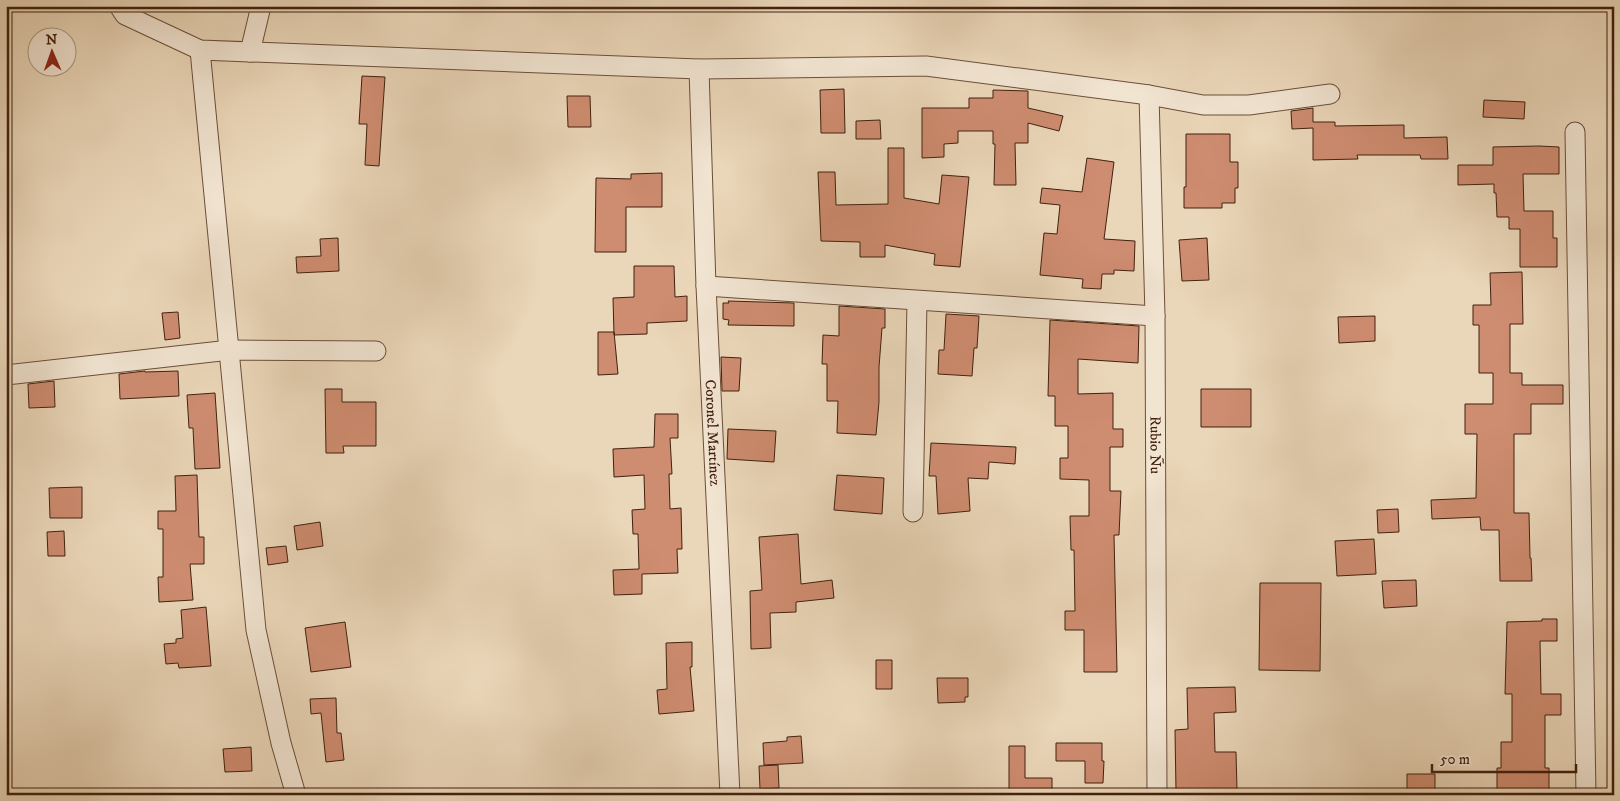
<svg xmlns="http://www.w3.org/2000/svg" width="1620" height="801" viewBox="0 0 1620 801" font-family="'IM FELL DW Pica',serif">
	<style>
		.building { fill: #ce8c70; stroke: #42210f }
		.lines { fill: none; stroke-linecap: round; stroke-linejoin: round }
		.minor-casing { stroke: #6c4e39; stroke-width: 21 }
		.minor { stroke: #f1e4d1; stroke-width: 19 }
		.labels { text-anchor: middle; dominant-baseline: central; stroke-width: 5; stroke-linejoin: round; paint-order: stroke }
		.street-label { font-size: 15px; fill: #42210f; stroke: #f1e4d1 }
	</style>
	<rect width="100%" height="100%" fill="#ead6b8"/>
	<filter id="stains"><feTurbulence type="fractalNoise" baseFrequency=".004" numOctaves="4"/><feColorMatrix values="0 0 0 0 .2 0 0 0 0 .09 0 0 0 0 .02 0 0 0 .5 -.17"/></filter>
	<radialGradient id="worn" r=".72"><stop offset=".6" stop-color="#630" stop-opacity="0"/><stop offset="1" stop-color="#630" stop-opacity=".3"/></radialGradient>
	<path class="building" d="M 362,76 L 385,77 L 379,166 L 365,165 L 367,124 L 359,124 Z
		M 844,89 L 845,133 L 821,133 L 820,90 Z
		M 993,90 L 1028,91 L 1028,108 L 1063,116 L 1059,131 L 1028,123 L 1028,143 L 1015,143 L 1016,185 L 994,185 L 995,144 L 993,144 L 993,131 L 958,131 L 958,143 L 944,144 L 944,157 L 922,158 L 922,108 L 969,108 L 969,98 L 993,98 Z
		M 567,96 L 590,96 L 591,127 L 568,127 Z
		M 1484,100 L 1525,102 L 1524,119 L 1483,117 Z
		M 1313,108 L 1313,122 L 1335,122 L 1335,126 L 1404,125 L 1404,138 L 1447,137 L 1448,159 L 1421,159 L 1420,155 L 1357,155 L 1358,159 L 1313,160 L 1313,128 L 1292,129 L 1291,111 Z
		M 880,120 L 881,139 L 856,139 L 856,121 Z
		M 1186,134 L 1230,134 L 1230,162 L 1238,162 L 1238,188 L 1235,188 L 1235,203 L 1222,203 L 1222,208 L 1184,208 L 1184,187 L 1186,187 Z
		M 1539,146 L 1559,147 L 1559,174 L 1523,174 L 1524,211 L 1553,211 L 1553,238 L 1557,238 L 1557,267 L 1520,267 L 1520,229 L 1509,229 L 1509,217 L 1497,217 L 1496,193 L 1494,193 L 1494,184 L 1458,185 L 1458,165 L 1493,165 L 1493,147 Z
		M 888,148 L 904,148 L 904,198 L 939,204 L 942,175 L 969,177 L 960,267 L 934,265 L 935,254 L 885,245 L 885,257 L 860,257 L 860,242 L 821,241 L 818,172 L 835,172 L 836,205 L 888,204 Z
		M 1087,158 L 1114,162 L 1104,239 L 1135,241 L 1134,271 L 1114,270 L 1114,274 L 1102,274 L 1101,289 L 1082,288 L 1083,279 L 1040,275 L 1044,233 L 1057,234 L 1060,205 L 1040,203 L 1042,188 L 1082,192 Z
		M 662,173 L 662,207 L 626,207 L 626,252 L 595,252 L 596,178 L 631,179 L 631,174 Z
		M 338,238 L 339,271 L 297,273 L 296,257 L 321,256 L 320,239 Z
		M 1207,238 L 1209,280 L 1182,281 L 1179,240 Z
		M 634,266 L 674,266 L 675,297 L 687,296 L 687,321 L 647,323 L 647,334 L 614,335 L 613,298 L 634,297 Z
		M 1522,272 L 1523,324 L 1510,324 L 1510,373 L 1522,373 L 1522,385 L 1563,385 L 1563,404 L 1531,404 L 1531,434 L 1514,434 L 1514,513 L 1529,513 L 1530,558 L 1531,558 L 1532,581 L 1500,581 L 1499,530 L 1481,530 L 1480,517 L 1432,519 L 1431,500 L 1476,498 L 1477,434 L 1465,434 L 1465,404 L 1493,404 L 1493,373 L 1479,373 L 1479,325 L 1473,325 L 1473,305 L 1491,305 L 1490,273 Z
		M 728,301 L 794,303 L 794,326 L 728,325 L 729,320 L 723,319 L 723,303 L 729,303 Z
		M 839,306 L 885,309 L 885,328 L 882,328 L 879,367 L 879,402 L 876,435 L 837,433 L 838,401 L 827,401 L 827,364 L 822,364 L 823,335 L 839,336 Z
		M 178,312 L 180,338 L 165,340 L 162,313 Z
		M 946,314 L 979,316 L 977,348 L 974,348 L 972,376 L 938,374 L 939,350 L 944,350 Z
		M 1375,316 L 1375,341 L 1339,343 L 1338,317 Z
		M 1050,320 L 1139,326 L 1138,363 L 1078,359 L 1078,394 L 1113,393 L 1113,429 L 1123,429 L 1123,447 L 1110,447 L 1110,491 L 1121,491 L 1119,535 L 1114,535 L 1117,672 L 1084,672 L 1084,630 L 1065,630 L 1065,611 L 1075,611 L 1074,550 L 1071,550 L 1070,516 L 1089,516 L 1089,480 L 1060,479 L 1060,458 L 1068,458 L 1068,426 L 1055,426 L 1055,396 L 1048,396 Z
		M 598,332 L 614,332 L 618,374 L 598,375 Z
		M 721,357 L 741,358 L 739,391 L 722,391 Z
		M 145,371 L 145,372 L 178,371 L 179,396 L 120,399 L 119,374 Z
		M 54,381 L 55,407 L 29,408 L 28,384 Z
		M 325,389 L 342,389 L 342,402 L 376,402 L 376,446 L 343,446 L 344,453 L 326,453 Z
		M 1201,389 L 1251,389 L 1251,427 L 1201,427 Z
		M 215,393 L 220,468 L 195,469 L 193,428 L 189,428 L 187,395 Z
		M 655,414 L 678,414 L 678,438 L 670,438 L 672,474 L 669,474 L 670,509 L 681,508 L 682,549 L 677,549 L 678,573 L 642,574 L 642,594 L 614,595 L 613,570 L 639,569 L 638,534 L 633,534 L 632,510 L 645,509 L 644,475 L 614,477 L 613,449 L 654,447 Z
		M 728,429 L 776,431 L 774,462 L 727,459 Z
		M 931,443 L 1016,447 L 1015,464 L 989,462 L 988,479 L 968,478 L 970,511 L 938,514 L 936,476 L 929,476 Z
		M 197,475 L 199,537 L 204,537 L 204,564 L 190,564 L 193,600 L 159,602 L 158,577 L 163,577 L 163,529 L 158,529 L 158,511 L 176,511 L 175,476 Z
		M 837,475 L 884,478 L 882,514 L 834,510 Z
		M 82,487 L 82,518 L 50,518 L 49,488 Z
		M 1398,509 L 1399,532 L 1378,533 L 1377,510 Z
		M 320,522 L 323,546 L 297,550 L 294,526 Z
		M 64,531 L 65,556 L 48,556 L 47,532 Z
		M 798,534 L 801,584 L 832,580 L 834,598 L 796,602 L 796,612 L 770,613 L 771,648 L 751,649 L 750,591 L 762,590 L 759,537 Z
		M 1374,539 L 1376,574 L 1337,576 L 1335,541 Z
		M 286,546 L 288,562 L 268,565 L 266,548 Z
		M 1416,580 L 1417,606 L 1384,608 L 1382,581 Z
		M 1260,583 L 1321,583 L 1320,671 L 1259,670 Z
		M 206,607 L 211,666 L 179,668 L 178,663 L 166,664 L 164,644 L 176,643 L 176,639 L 183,638 L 181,610 Z
		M 1542,619 L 1557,619 L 1557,641 L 1540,641 L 1541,694 L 1561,694 L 1561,715 L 1545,715 L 1545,768 L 1549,768 L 1549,795 L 1497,795 L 1497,768 L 1501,768 L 1501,742 L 1512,742 L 1512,694 L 1505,694 L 1507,622 L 1542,621 Z
		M 345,622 L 351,667 L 311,672 L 305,628 Z
		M 692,642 L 692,667 L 690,667 L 694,711 L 659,714 L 657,690 L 667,689 L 666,643 Z
		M 876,660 L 892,660 L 892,689 L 876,689 Z
		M 937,678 L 968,678 L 968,697 L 965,697 L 965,702 L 938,703 Z
		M 1235,687 L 1236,712 L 1214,713 L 1215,752 L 1236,752 L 1237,790 L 1176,791 L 1175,730 L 1188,729 L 1187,688 Z
		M 336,698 L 337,733 L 341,733 L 344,760 L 326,762 L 321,713 L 311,714 L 310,699 Z
		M 801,736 L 803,763 L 764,765 L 763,743 L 787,741 L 787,737 Z
		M 1056,743 L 1102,743 L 1102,761 L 1104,761 L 1103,783 L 1085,783 L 1085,761 L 1056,761 Z
		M 1009,746 L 1025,746 L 1025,778 L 1052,778 L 1052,795 L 1009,795 Z
		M 251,747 L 252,771 L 225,772 L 223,749 Z
		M 778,765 L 779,788 L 760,789 L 759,766 Z
		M 1407,774 L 1435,774 L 1435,795 L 1407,795 Z"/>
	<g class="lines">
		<g class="minor-casing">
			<g id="minor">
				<path d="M 119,6 L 125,15 L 200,50 L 699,69 L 926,66 L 1149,95 L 1203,105 L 1249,105 L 1330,94"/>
				<path d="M 200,50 L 256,630 L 281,743 L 296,795"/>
				<path d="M 250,52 L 261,6"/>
				<path id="s1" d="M 699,69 L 706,286 L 730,795"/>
				<path id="s2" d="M 1149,95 L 1155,316 L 1157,795"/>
				<path d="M 1575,132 L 1586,795"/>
				<path d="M 706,286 L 1155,316"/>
				<path d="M 6,375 L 230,350 L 376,351"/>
				<path d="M 913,512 L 917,301"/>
			</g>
		</g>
		<use href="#minor" class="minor"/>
	</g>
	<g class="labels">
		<g class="street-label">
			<text stroke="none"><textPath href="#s1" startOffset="364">Coronel Martínez</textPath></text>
			<text stroke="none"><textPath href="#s2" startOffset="350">Rubio Ñu</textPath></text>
		</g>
	</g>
	<rect width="1620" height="801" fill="none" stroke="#ead6b8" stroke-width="25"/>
	<rect x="8" y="8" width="1605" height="786" fill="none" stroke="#42210f" stroke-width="2.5"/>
	<rect x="12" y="12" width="1595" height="776" fill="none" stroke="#42210f"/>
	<g transform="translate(52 52) rotate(358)"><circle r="24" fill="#f1e4d1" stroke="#ab9683"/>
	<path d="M0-4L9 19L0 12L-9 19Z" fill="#8f2418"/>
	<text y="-8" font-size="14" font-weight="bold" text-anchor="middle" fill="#42210f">N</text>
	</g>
	<path d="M1432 764v8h144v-8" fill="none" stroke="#42210f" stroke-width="2.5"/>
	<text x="1440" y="764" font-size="15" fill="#42210f" stroke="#f1e4d1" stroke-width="4" paint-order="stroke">50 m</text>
	<rect width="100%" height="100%" filter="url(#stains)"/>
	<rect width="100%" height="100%" fill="url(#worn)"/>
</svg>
